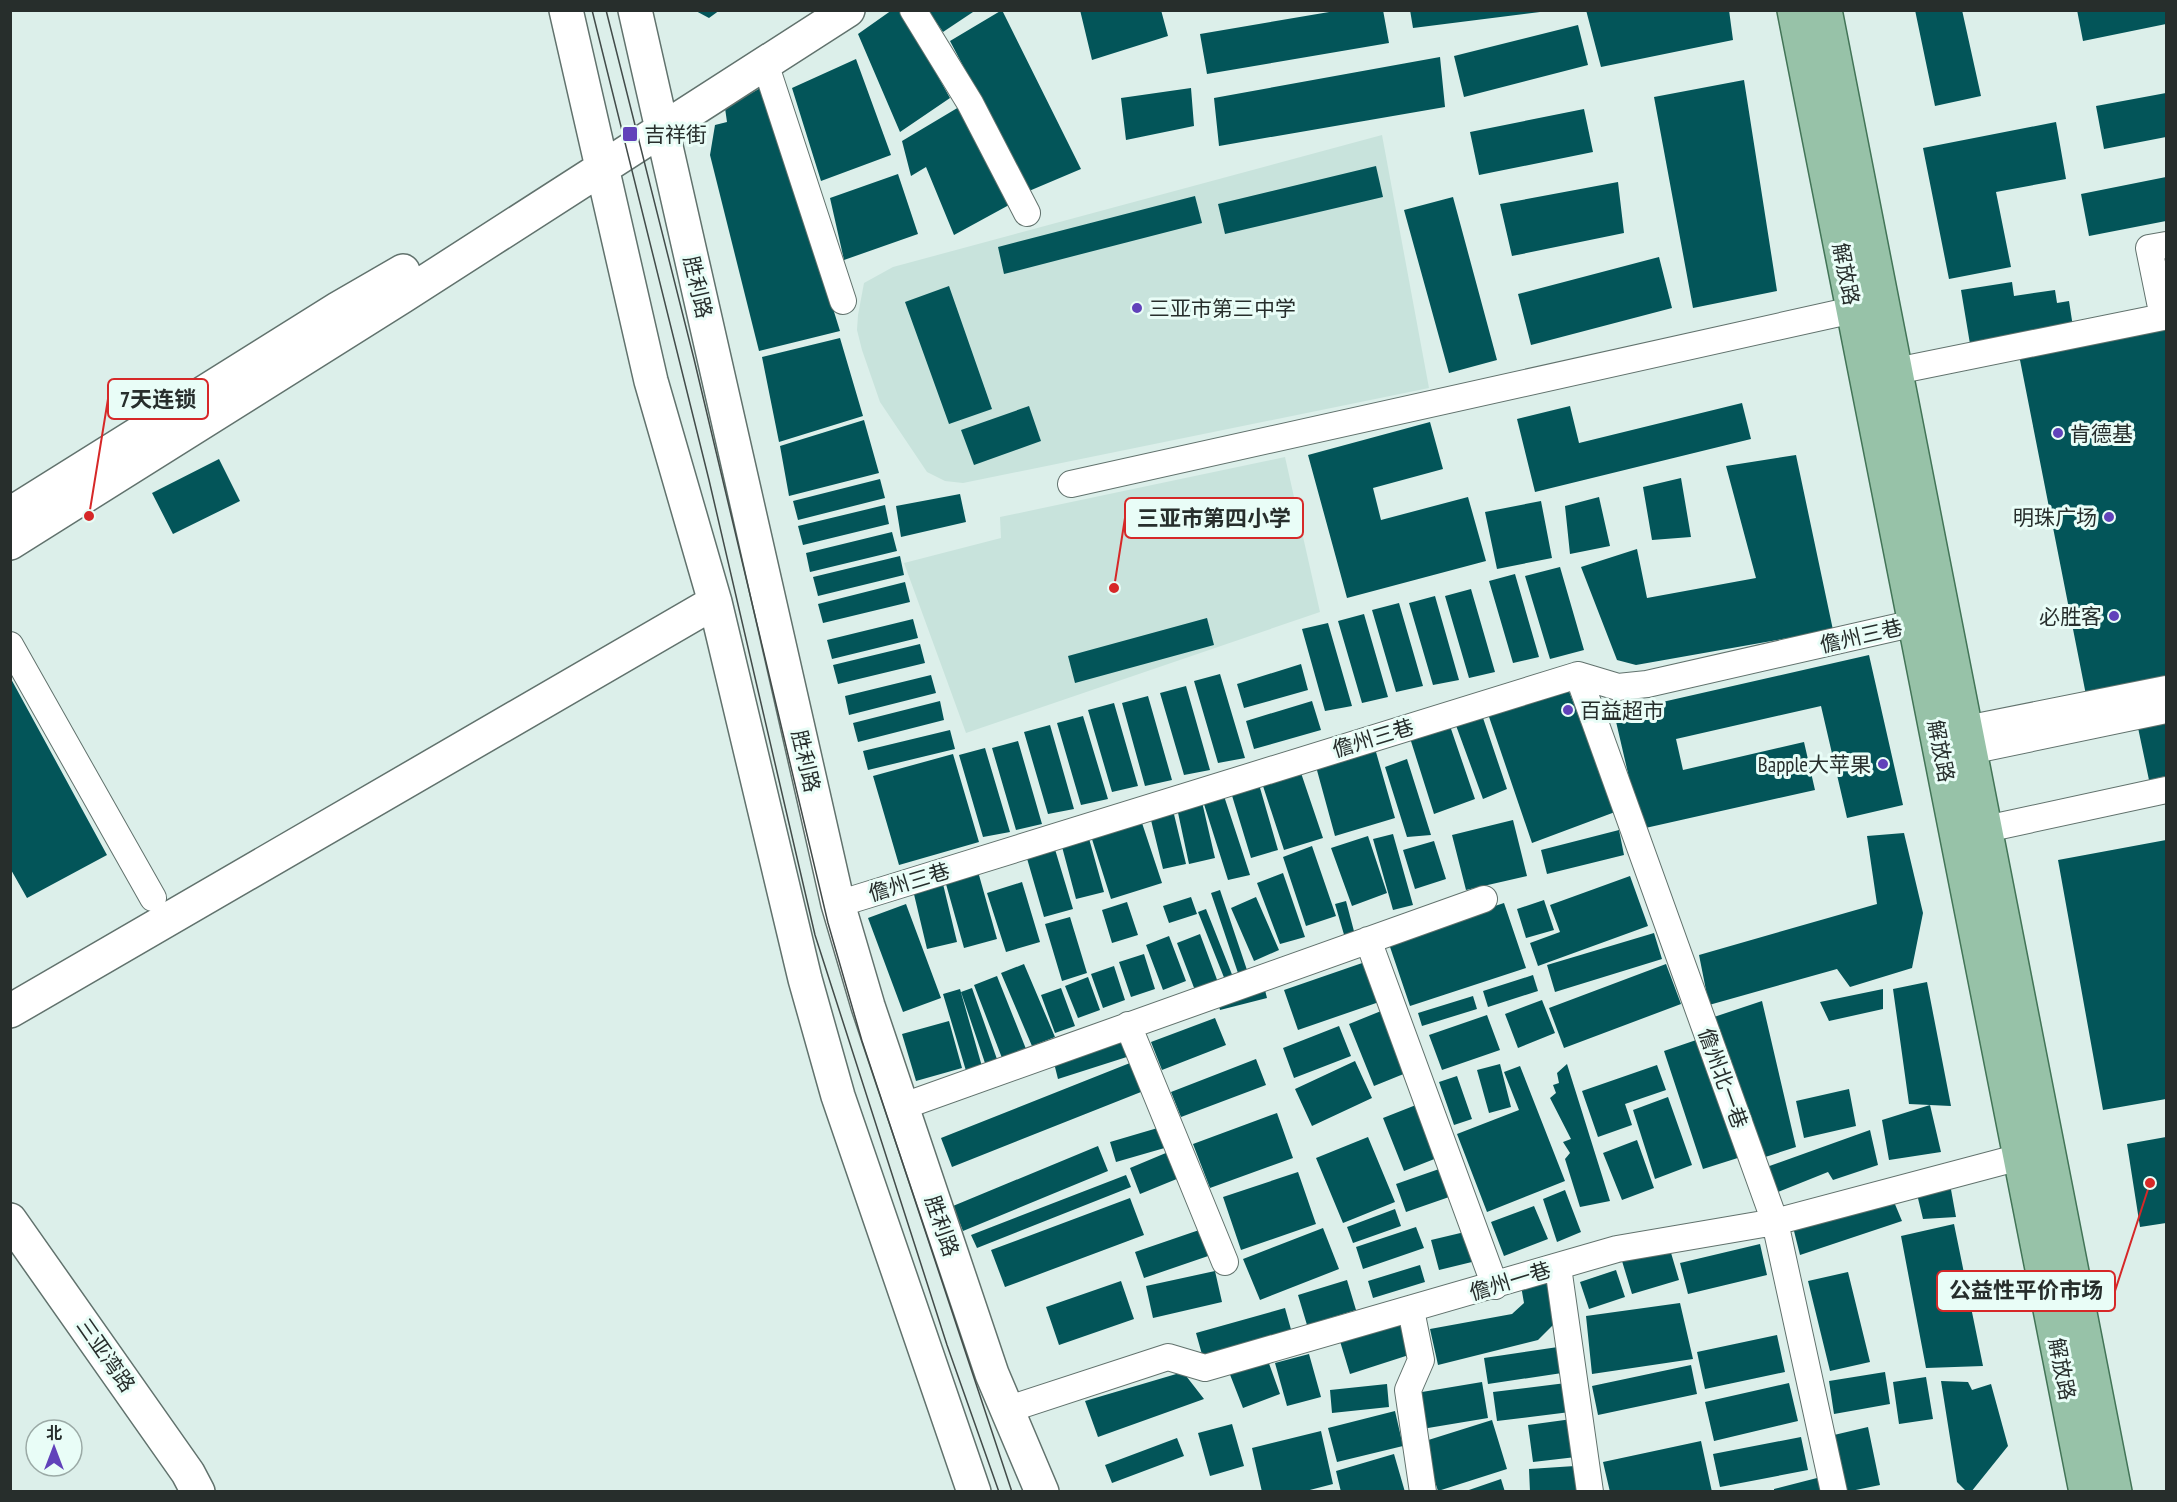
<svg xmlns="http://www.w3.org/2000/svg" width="2177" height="1502" viewBox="0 0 2177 1502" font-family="'PT Sans Narrow','Noto Sans SC',sans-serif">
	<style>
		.built { fill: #c8e3dc }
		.building { fill: #035559 }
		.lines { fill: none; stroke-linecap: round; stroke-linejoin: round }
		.street-casing { stroke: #61726d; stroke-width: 28 }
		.secondary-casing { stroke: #61726d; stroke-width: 36 }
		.primary-casing { stroke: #427457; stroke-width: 36 }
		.street { stroke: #fff; stroke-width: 26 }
		.secondary { stroke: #fff; stroke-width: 33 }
		.primary { stroke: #97c2a8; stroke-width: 33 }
		.tram { stroke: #424b49; stroke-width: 1.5 }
		.poi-dot { fill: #6142ba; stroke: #e9fdf7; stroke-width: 2 }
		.labels { text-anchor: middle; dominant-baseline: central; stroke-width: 6; stroke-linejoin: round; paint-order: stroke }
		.poi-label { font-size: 21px; fill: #272e2c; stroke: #e9fdf7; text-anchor: start }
		.street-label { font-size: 21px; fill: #272e2c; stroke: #e9fdf7 }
		.leader { fill: none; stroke: #d62828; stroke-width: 2 }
		.callout-dot { fill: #d62828; stroke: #e9fdf7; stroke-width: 2 }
		.callout { fill: #e9fdf7; stroke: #d62828; stroke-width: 2 }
		.callout-label { font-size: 22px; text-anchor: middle; font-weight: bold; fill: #272e2c }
	</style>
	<rect width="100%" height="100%" fill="#dcefea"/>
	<path class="built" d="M 1382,135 L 1429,388 L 963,483 L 945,481 L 927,472 L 880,402 L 862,350 L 857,330 L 858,315 L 864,283 L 893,267 Z
		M 1285,457 L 1320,612 L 966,733 L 904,563 L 1001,538 L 1000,517 Z"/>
	<path class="building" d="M 694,10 L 720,10 L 709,18 Z
		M 892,10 L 901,10 L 950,98 L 900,132 L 858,34 Z
		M 928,10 L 976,10 L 943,32 Z
		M 1002,10 L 1081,169 L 1029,191 L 950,41 Z
		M 1080,10 L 1161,10 L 1168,36 L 1092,60 Z
		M 1341,10 L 1383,10 L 1389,43 L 1207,74 L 1200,34 Z
		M 1410,10 L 1540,10 L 1540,12 L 1413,28 Z
		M 1586,10 L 1729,10 L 1733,40 L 1601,67 Z
		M 1915,10 L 1962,10 L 1981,96 L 1935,106 Z
		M 2077,10 L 2166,10 L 2166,24 L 2083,41 Z
		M 1578,25 L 1588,65 L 1464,97 L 1454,56 Z
		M 1440,57 L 1445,107 L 1219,146 L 1214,98 Z
		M 856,59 L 891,155 L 821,181 L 792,88 Z
		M 1744,80 L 1777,291 L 1693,308 L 1654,97 Z
		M 764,86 L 840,331 L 759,351 L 710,155 L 715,125 L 727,122 L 725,108 Z
		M 1191,88 L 1194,126 L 1126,140 L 1121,98 Z
		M 2166,93 L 2166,137 L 2104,149 L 2096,106 Z
		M 959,107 L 1009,205 L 954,235 L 926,167 L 911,176 L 902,141 Z
		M 1584,109 L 1593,152 L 1479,175 L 1470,132 Z
		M 2056,122 L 2066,179 L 1996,192 L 2011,267 L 1949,279 L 1923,148 Z
		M 1376,166 L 1383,197 L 1225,234 L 1218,204 Z
		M 898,174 L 918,234 L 844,260 L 830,198 Z
		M 2166,177 L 2166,221 L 2089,236 L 2081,194 Z
		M 1618,182 L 1624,233 L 1512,256 L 1500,204 Z
		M 1195,196 L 1202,223 L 1004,274 L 998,247 Z
		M 1453,197 L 1497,360 L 1449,373 L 1404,210 Z
		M 1659,257 L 1672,308 L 1531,345 L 1518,294 Z
		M 2012,282 L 2014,296 L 2055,290 L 2057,303 L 2069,301 L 2073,327 L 1970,344 L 1961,290 Z
		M 949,286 L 992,409 L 949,424 L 905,302 Z
		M 2166,326 L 2166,679 L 2086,695 L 2019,355 Z
		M 840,338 L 863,416 L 779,442 L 762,357 Z
		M 1742,403 L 1751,439 L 1535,492 L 1517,419 L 1570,406 L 1579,443 Z
		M 1029,406 L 1041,441 L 974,465 L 961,430 Z
		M 864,420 L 879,473 L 789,496 L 780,446 Z
		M 1430,422 L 1443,469 L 1373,488 L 1381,520 L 1468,497 L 1486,561 L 1347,598 L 1308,455 Z
		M 1796,455 L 1833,630 L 1636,665 L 1617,660 L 1581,567 L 1637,549 L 1647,598 L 1756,578 L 1726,466 Z
		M 219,459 L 240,501 L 173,534 L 152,493 Z
		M 1681,478 L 1691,537 L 1652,540 L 1643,487 Z
		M 880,479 L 885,498 L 798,520 L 793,501 Z
		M 960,494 L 966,522 L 901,537 L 896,506 Z
		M 1599,497 L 1610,546 L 1570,554 L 1565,506 Z
		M 1541,501 L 1552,558 L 1497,569 L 1485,512 Z
		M 885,505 L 889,524 L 803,545 L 798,526 Z
		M 892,532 L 897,551 L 810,572 L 806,553 Z
		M 900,556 L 904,575 L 818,596 L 813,577 Z
		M 1560,567 L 1584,650 L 1550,659 L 1525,576 Z
		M 1515,574 L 1539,657 L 1513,663 L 1489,581 Z
		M 905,582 L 910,602 L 823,623 L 818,604 Z
		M 1471,589 L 1495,672 L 1469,678 L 1445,596 Z
		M 1435,596 L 1459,680 L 1433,685 L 1409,603 Z
		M 1399,603 L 1423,686 L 1396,692 L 1372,610 Z
		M 1364,614 L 1388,697 L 1362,703 L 1338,621 Z
		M 1207,618 L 1214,645 L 1075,683 L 1068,656 Z
		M 913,619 L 918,638 L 832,659 L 827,640 Z
		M 1328,623 L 1352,706 L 1325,711 L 1302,629 Z
		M 920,644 L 925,663 L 838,684 L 833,665 Z
		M 1869,655 L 1903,805 L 1847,818 L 1821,706 L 1676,739 L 1683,770 L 1804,742 L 1815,790 L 1641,829 L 1614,713 Z
		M 1301,664 L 1308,690 L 1244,708 L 1237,684 Z
		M 1220,674 L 1245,758 L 1218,763 L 1194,681 Z
		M 931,675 L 936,693 L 849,715 L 845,696 Z
		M 10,677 L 107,855 L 27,898 L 10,868 Z
		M 1186,686 L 1210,770 L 1184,775 L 1160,693 Z
		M 1567,686 L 1615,812 L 1532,843 L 1487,711 Z
		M 1148,696 L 1172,780 L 1145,786 L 1122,703 Z
		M 940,701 L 944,720 L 858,742 L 853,723 Z
		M 1312,701 L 1321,730 L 1254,749 L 1246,721 Z
		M 1114,703 L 1138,786 L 1112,792 L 1088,710 Z
		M 1481,712 L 1507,789 L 1483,799 L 1454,720 Z
		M 1083,716 L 1108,799 L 1081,805 L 1057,723 Z
		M 2166,716 L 2166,776 L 2149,780 L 2137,723 Z
		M 1449,723 L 1475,799 L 1434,814 L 1410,738 Z
		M 1050,725 L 1074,809 L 1048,814 L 1024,732 Z
		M 950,730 L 955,749 L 868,770 L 863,751 Z
		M 1018,741 L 1042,824 L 1016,830 L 992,748 Z
		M 1374,745 L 1395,818 L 1335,836 L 1315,763 Z
		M 985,748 L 1010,832 L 983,837 L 959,755 Z
		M 953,754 L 979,842 L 899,865 L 873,776 Z
		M 1407,759 L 1431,835 L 1407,837 L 1385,767 Z
		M 1300,770 L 1323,838 L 1284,850 L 1262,783 Z
		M 1258,781 L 1278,850 L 1251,858 L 1230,789 Z
		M 1224,796 L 1250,875 L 1228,880 L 1203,801 Z
		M 1202,802 L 1215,858 L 1189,864 L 1177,808 Z
		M 1172,806 L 1186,864 L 1163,869 L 1149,812 Z
		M 1141,820 L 1162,883 L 1111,899 L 1091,836 Z
		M 1513,820 L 1527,876 L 1466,890 L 1452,835 Z
		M 1619,830 L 1624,855 L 1547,874 L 1541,850 Z
		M 1904,833 L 1923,913 L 1912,968 L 1850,987 L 1837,969 L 1709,1005 L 1699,955 L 1877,904 L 1867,836 Z
		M 1393,834 L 1413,905 L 1393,910 L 1373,839 Z
		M 1088,835 L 1104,892 L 1076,899 L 1061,843 Z
		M 1368,836 L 1387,893 L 1352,906 L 1331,848 Z
		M 2166,840 L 2166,1099 L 2103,1110 L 2058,860 Z
		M 1434,841 L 1446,879 L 1415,889 L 1403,850 Z
		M 1054,846 L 1073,909 L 1044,917 L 1026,855 Z
		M 1312,846 L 1336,916 L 1306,926 L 1283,857 Z
		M 977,868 L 997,939 L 964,948 L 944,877 Z
		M 1283,873 L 1305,937 L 1280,944 L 1257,883 Z
		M 1630,876 L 1648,926 L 1538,966 L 1530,943 L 1560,932 L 1550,905 Z
		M 1022,882 L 1040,942 L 1006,952 L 987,893 Z
		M 943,884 L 957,942 L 927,949 L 913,890 Z
		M 1220,890 L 1248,973 L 1239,976 L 1211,893 Z
		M 1191,897 L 1197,914 L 1169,923 L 1163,906 Z
		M 1256,897 L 1279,950 L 1254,961 L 1231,908 Z
		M 1544,900 L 1554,930 L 1526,938 L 1517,909 Z
		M 1346,901 L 1355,935 L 1345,938 L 1335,904 Z
		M 1127,902 L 1138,935 L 1112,943 L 1102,910 Z
		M 1504,903 L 1526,968 L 1410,1006 L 1388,941 Z
		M 906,904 L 941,998 L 903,1012 L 868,918 Z
		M 1206,909 L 1233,977 L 1225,980 L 1198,912 Z
		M 1070,917 L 1087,973 L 1062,981 L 1045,924 Z
		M 1654,933 L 1662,959 L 1555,992 L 1547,965 Z
		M 1200,934 L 1219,985 L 1196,993 L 1177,943 Z
		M 1169,936 L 1186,981 L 1163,990 L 1146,945 Z
		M 1144,954 L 1155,989 L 1131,997 L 1119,962 Z
		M 1368,961 L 1382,1001 L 1298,1030 L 1284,990 Z
		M 1024,964 L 1055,1037 L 1032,1046 L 1001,973 Z
		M 1666,964 L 1681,1004 L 1564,1048 L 1549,1008 Z
		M 1114,966 L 1125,1000 L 1103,1008 L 1091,974 Z
		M 1533,975 L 1538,991 L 1488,1007 L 1483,991 Z
		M 997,976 L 1026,1049 L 1002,1058 L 974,985 Z
		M 1088,977 L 1100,1010 L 1078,1018 L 1065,986 Z
		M 1927,982 L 1951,1106 L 1909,1104 L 1893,989 Z
		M 1264,986 L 1267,998 L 1220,1010 L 1217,999 Z
		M 972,988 L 998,1062 L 986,1066 L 961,992 Z
		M 1061,988 L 1075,1026 L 1055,1033 L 1041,995 Z
		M 960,989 L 983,1070 L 967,1074 L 943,994 Z
		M 1883,989 L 1883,1009 L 1829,1021 L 1820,1002 Z
		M 1473,996 L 1477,1009 L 1422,1026 L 1418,1013 Z
		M 1542,1000 L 1555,1033 L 1518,1048 L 1505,1014 Z
		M 1762,1001 L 1796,1147 L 1759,1159 L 1714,1017 Z
		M 1386,1009 L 1411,1071 L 1374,1086 L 1349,1024 Z
		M 1487,1015 L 1500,1050 L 1442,1070 L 1429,1035 Z
		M 1215,1018 L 1226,1045 L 1162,1070 L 1151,1042 Z
		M 949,1021 L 962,1068 L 916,1081 L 902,1034 Z
		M 1339,1026 L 1351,1056 L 1294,1078 L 1283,1048 Z
		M 1127,1034 L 1133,1055 L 1058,1079 L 1053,1059 Z
		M 1705,1037 L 1744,1156 L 1703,1169 L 1664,1051 Z
		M 1256,1059 L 1266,1085 L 1181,1117 L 1171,1092 Z
		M 1135,1061 L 1146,1090 L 952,1167 L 941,1138 Z
		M 1355,1061 L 1372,1098 L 1312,1126 L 1295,1089 Z
		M 1500,1064 L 1511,1107 L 1489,1113 L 1477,1070 Z
		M 1567,1064 L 1610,1201 L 1580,1207 L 1565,1159 L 1570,1153 L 1563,1142 L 1571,1139 L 1550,1098 L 1556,1093 L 1553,1085 L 1559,1083 L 1557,1073 Z
		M 1657,1065 L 1666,1090 L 1625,1104 L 1632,1125 L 1598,1137 L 1582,1091 Z
		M 1520,1066 L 1565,1181 L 1487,1212 L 1457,1134 L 1519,1110 L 1504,1072 Z
		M 1457,1076 L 1472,1119 L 1454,1125 L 1439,1082 Z
		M 1849,1089 L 1856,1126 L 1804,1138 L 1796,1101 Z
		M 1668,1097 L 1692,1165 L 1655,1179 L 1633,1110 Z
		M 1421,1103 L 1442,1156 L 1404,1171 L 1383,1118 Z
		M 1930,1105 L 1941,1152 L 1889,1160 L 1882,1120 Z
		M 1277,1113 L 1293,1158 L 1210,1188 L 1193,1144 Z
		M 1161,1127 L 1168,1147 L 1116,1162 L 1110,1142 Z
		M 1870,1130 L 1878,1165 L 1833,1180 L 1828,1172 L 1773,1194 L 1761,1169 Z
		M 1368,1137 L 1395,1202 L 1343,1223 L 1316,1158 Z
		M 2166,1137 L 2166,1223 L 2140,1227 L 2127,1144 Z
		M 1637,1140 L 1654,1188 L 1622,1200 L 1603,1153 Z
		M 1098,1146 L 1108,1171 L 963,1231 L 953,1206 Z
		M 1173,1150 L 1184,1176 L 1140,1194 L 1130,1168 Z
		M 1442,1168 L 1452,1196 L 1406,1212 L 1396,1184 Z
		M 1298,1172 L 1316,1224 L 1241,1250 L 1223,1197 Z
		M 1126,1175 L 1131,1187 L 977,1248 L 971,1235 Z
		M 1950,1184 L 1956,1217 L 1923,1219 L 1916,1190 Z
		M 1565,1190 L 1581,1232 L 1557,1242 L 1543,1199 Z
		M 1892,1197 L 1902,1221 L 1800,1255 L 1792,1223 Z
		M 1130,1198 L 1144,1235 L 1005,1287 L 991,1250 Z
		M 1534,1206 L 1548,1239 L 1504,1256 L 1491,1222 Z
		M 1395,1209 L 1401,1226 L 1353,1243 L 1347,1227 Z
		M 1954,1224 L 1983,1366 L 1926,1368 L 1901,1236 Z
		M 1416,1227 L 1424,1248 L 1363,1269 L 1356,1247 Z
		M 1205,1228 L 1214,1254 L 1144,1278 L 1135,1252 Z
		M 1323,1228 L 1339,1269 L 1260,1300 L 1243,1259 Z
		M 1469,1231 L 1476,1261 L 1439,1270 L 1431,1240 Z
		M 1760,1244 L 1767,1275 L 1688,1294 L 1680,1263 Z
		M 1669,1246 L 1679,1280 L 1632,1294 L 1622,1261 Z
		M 1420,1265 L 1425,1282 L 1373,1298 L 1368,1281 Z
		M 1616,1270 L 1625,1297 L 1589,1309 L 1580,1282 Z
		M 1215,1271 L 1222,1302 L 1153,1318 L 1146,1286 Z
		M 1848,1272 L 1870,1362 L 1830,1371 L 1808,1281 Z
		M 1347,1280 L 1356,1310 L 1307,1325 L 1298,1295 Z
		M 1552,1280 L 1555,1323 L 1538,1340 L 1438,1365 L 1430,1329 L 1512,1314 L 1524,1303 L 1521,1286 Z
		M 1121,1281 L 1134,1319 L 1059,1345 L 1046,1307 Z
		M 1680,1303 L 1693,1359 L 1592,1374 L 1586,1316 Z
		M 1285,1308 L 1292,1333 L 1203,1358 L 1196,1333 Z
		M 1401,1318 L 1412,1354 L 1350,1374 L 1339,1338 Z
		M 1777,1335 L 1785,1372 L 1705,1389 L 1697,1352 Z
		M 1558,1347 L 1562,1373 L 1488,1384 L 1484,1358 Z
		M 1309,1354 L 1321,1397 L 1287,1406 L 1275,1363 Z
		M 1267,1358 L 1280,1394 L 1243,1408 L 1229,1372 Z
		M 1691,1365 L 1697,1394 L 1598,1415 L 1592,1386 Z
		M 1183,1372 L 1204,1399 L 1098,1437 L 1085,1401 Z
		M 1885,1372 L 1890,1404 L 1834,1414 L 1829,1381 Z
		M 1926,1377 L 1933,1419 L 1899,1424 L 1893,1382 Z
		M 1941,1381 L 1968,1382 L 1972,1390 L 1991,1384 L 2008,1446 L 1971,1492 L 1967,1492 L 1957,1482 Z
		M 1482,1382 L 1488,1418 L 1422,1429 L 1416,1393 Z
		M 1566,1383 L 1570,1412 L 1497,1421 L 1493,1392 Z
		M 1789,1383 L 1798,1421 L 1714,1441 L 1705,1402 Z
		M 1387,1384 L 1389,1407 L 1332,1413 L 1330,1390 Z
		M 1395,1411 L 1403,1446 L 1337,1462 L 1328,1428 Z
		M 1572,1419 L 1576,1457 L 1533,1462 L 1528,1425 Z
		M 1492,1420 L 1507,1469 L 1438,1491 L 1422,1442 Z
		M 1232,1424 L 1244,1466 L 1210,1476 L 1198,1433 Z
		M 1868,1427 L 1880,1485 L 1846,1492 L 1834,1435 Z
		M 1321,1431 L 1333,1484 L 1302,1492 L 1262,1492 L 1252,1448 Z
		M 1801,1437 L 1808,1470 L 1720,1487 L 1713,1454 Z
		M 1177,1438 L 1184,1456 L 1112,1483 L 1105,1465 Z
		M 1701,1441 L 1712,1492 L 1610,1492 L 1603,1462 Z
		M 1394,1454 L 1405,1492 L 1341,1492 L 1336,1471 Z
		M 1575,1466 L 1577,1492 L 1530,1492 L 1529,1469 Z
		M 1817,1478 L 1821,1492 L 1774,1492 L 1774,1489 Z
		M 1501,1479 L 1505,1492 L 1466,1492 L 1466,1491 Z"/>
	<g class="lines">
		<g class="street-casing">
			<path id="street" d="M 913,10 L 970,103 L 1027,213
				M 765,63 L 843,301
				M 1896,371 L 2163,317 L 2149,248 L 2166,245
				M 1071,484 L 1853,310
				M 10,645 L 153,898
				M 1578,675 L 1775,1222 L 1834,1492
				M 1966,729 L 2166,689
				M 1970,751 L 2166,710
				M 1986,829 L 2166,790
				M 838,904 L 1578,675 L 1618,687 L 1647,684 L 1915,623
				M 1368,940 L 1495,1286
				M 1128,1025 L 1225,1262
				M 901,1107 L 1484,899
				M 1558,1267 L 1590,1492
				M 1411,1310 L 1421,1360 L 1408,1390 L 1423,1492
				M 1006,1410 L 1168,1357 L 1205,1368 L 1617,1249 L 1775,1222 L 2020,1157"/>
		</g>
		<g class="secondary-casing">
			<path id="secondary" d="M 566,10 L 651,381 L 715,602 L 805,979 L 838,1096 L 974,1492
				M 635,10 L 838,904 L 868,1006 L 992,1374 L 1042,1492
				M 10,514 L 339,308 L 403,271
				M 10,543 L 403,296 L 848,10
				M 10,1011 L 715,602
				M 10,1220 L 188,1473 L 198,1492"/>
		</g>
		<g class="primary-casing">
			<path id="primary" d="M 1794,10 L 2086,1492
				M 1825,10 L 2115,1492"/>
		</g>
		<use href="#street" class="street"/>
		<use href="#secondary" class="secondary"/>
		<use href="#primary" class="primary"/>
		<path class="tram" d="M 592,10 L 709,480 L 815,935 L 947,1345 L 999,1492
			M 606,10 L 694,359 L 828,923 L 862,1041 L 1012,1492"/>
	</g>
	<g class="poi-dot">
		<rect x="622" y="126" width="16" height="16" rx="3"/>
		<circle cx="1137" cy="308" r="6"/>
		<circle cx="2058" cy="433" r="6"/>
		<circle cx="2109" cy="517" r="6"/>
		<circle cx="2114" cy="616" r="6"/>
		<circle cx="1568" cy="710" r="6"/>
		<circle cx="1883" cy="764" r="6"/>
	</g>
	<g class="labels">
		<g class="poi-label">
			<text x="644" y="134">吉祥街</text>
			<text x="1149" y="308">三亚市第三中学</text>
			<text x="2070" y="433">肯德基</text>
			<text x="2097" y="517" text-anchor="end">明珠广场</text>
			<text x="2102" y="616" text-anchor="end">必胜客</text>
			<text x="1580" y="710">百益超市</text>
			<text x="1871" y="764" text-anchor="end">Bapple大苹果</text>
		</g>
		<g class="street-label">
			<text transform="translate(1846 274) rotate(79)">解放路</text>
			<text transform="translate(698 287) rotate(77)">胜利路</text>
			<text transform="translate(1861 636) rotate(-13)">儋州三巷</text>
			<text transform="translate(1373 738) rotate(-17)">儋州三巷</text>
			<text transform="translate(1941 751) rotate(79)">解放路</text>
			<text transform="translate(806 761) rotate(77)">胜利路</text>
			<text transform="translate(909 882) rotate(-17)">儋州三巷</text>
			<text transform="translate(1723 1078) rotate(70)">儋州北一巷</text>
			<text transform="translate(942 1226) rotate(71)">胜利路</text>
			<text transform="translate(1510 1281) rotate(-17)">儋州一巷</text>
			<text transform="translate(106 1355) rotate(55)">三亚湾路</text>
			<text transform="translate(2062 1369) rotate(79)">解放路</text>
		</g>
	</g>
	<path class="leader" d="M89 516L108 399M1114 588L1125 518M2150 1183L2115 1291"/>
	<g class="callout-dot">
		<circle cx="89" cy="516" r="6"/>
		<circle cx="1114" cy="588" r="6"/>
		<circle cx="2150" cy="1183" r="6"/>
	</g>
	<g class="callout">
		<rect x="108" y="379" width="100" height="40" rx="6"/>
		<rect x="1125" y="498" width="178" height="40" rx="6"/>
		<rect x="1937" y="1271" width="178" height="40" rx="6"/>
	</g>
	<g class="callout-label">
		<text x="158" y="407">7天连锁</text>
		<text x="1214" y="526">三亚市第四小学</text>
		<text x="2026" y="1298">公益性平价市场</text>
	</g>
	<rect width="2177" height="1502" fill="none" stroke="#272e2c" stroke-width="24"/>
	<g transform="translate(54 1448)"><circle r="28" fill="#e9fdf7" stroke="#9baaa6" stroke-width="1.5"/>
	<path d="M0-4.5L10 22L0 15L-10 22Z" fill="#6142ba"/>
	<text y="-9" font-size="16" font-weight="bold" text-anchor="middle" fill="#272e2c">北</text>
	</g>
</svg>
